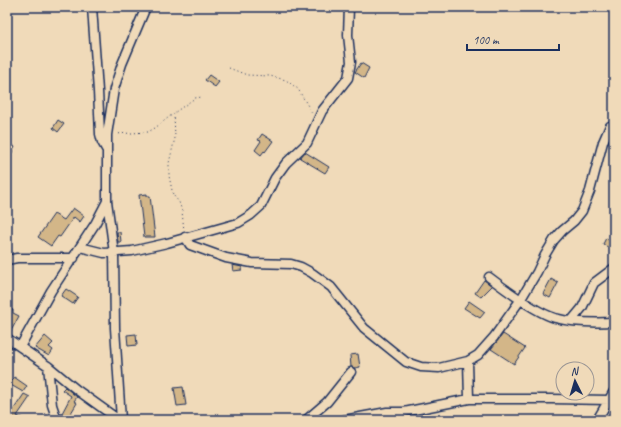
<svg xmlns="http://www.w3.org/2000/svg" width="621" height="427" viewBox="0 0 621 427" font-family="Caveat,sans-serif">
	<style>
		.building { fill: #d3b688; stroke: #1b2f5e }
		.lines { fill: none; stroke-linecap: round; stroke-linejoin: round }
		.minor-casing { stroke: #1b2f5e; stroke-width: 11 }
		.path { stroke: #1b2f5e; stroke-width: 1; stroke-dasharray: 1 3; stroke-linecap: butt }
		.minor { stroke: #f0dab9; stroke-width: 8 }
	</style>
	<rect width="100%" height="100%" fill="#f0dab9"/>
	<filter id="ink" filterUnits="userSpaceOnUse"><feTurbulence type="fractalNoise" baseFrequency=".025" numOctaves="2"/><feDisplacementMap in="SourceGraphic" scale="8" xChannelSelector="R" yChannelSelector="G"/><feConvolveMatrix kernelMatrix="1 2 1 2 8 2 1 2 1" color-interpolation-filters="sRGB"/></filter>
	<g filter="url(#ink)">
		<path class="building" d="M 361,63 L 369,68 L 364,78 L 355,72 Z
			M 209,75 L 219,82 L 215,87 L 205,80 Z
			M 58,120 L 64,124 L 58,132 L 53,128 Z
			M 262,134 L 273,141 L 265,152 L 264,151 L 261,155 L 255,150 L 261,141 L 258,140 Z
			M 10,144 L 15,147 L 7,162 L 7,150 Z
			M 305,152 L 329,167 L 325,173 L 300,158 Z
			M 147,194 L 147,196 L 150,196 L 155,237 L 144,237 L 139,195 Z
			M 73,208 L 84,216 L 80,222 L 74,217 L 60,237 L 58,236 L 51,246 L 38,237 L 54,214 L 64,220 Z
			M 117,232 L 120,232 L 121,242 L 118,242 Z
			M 606,238 L 614,243 L 614,251 L 603,244 Z
			M 232,265 L 242,267 L 242,270 L 233,271 Z
			M 551,279 L 558,283 L 550,298 L 543,294 Z
			M 484,280 L 492,286 L 481,297 L 475,293 Z
			M 66,289 L 78,297 L 73,304 L 61,296 Z
			M 469,301 L 485,312 L 480,318 L 464,308 Z
			M 7,308 L 13,310 L 13,313 L 19,316 L 11,331 L 7,328 Z
			M 136,334 L 137,345 L 128,346 L 127,335 Z
			M 503,334 L 525,348 L 514,364 L 491,349 Z
			M 45,336 L 53,343 L 49,347 L 53,350 L 49,356 L 35,348 Z
			M 358,354 L 360,367 L 355,368 L 351,367 L 350,355 Z
			M 14,377 L 27,386 L 23,392 L 9,384 Z
			M 65,387 L 77,397 L 74,401 L 77,403 L 71,413 L 81,420 L 69,420 L 61,415 L 71,396 L 62,390 Z
			M 183,387 L 186,405 L 177,406 L 174,388 Z
			M 24,394 L 30,397 L 17,416 L 26,420 L 14,420 L 7,415 L 10,411 L 12,412 Z"/>
		<g class="lines">
			<g class="minor-casing">
				<path id="minor" d="M 92,7 L 98,91 L 100,134 L 102,142 L 106,149
					M 185,237 L 190,245 L 226,258 L 252,263 L 291,264 L 301,267 L 312,273 L 331,287 L 364,328 L 406,362 L 421,367 L 439,368 L 468,361 L 478,355 L 494,337 L 521,299 L 537,272 L 545,255 L 554,240 L 562,231 L 574,221 L 582,211 L 590,191 L 603,142 L 610,126 L 614,125
					M 80,247 L 104,253 L 132,251 L 167,243 L 238,223 L 251,215 L 261,206 L 275,178 L 286,163 L 307,143 L 322,111 L 348,78 L 351,62 L 348,35 L 349,7
					M 7,260 L 17,258 L 74,258
					M 489,277 C 506,290 535,312 555,318 C 574,323 595,323 614,322
					M 572,320 L 582,308 L 594,283 L 614,268
					M 7,338 L 48,366 L 77,390 L 119,420
					M 20,347 L 51,291 L 95,224 L 107,201
					M 468,361 L 469,399
					M 48,366 L 52,405 L 57,420
					M 121,420 L 115,328 L 114,253 L 107,201 L 107,135 L 114,89 L 122,64 L 146,7
					M 306,420 L 327,402 L 351,372
					M 344,420 L 387,412 L 404,412 L 469,399 L 551,399 L 609,400
					M 597,420 L 614,391"/>
			</g>
			<path class="path" d="M 229,68 L 247,75 L 270,76 L 286,80 L 298,89 L 312,113
				M 115,134 L 148,132 L 155,128 L 173,114
				M 184,231 L 182,211 L 179,202 L 173,195 L 169,176 L 169,163 L 175,138 L 174,113 L 195,98 L 202,97
				M 40,420 L 46,413"/>
			<use href="#minor" class="minor"/>
		</g>
	</g>
	<rect width="621" height="427" fill="none" stroke="#f0dab9" stroke-width="24"/>
	<rect x="12" y="12" width="597" height="403" fill="none" stroke="#1b2f5e" stroke-width="1.5" filter="url(#ink)"/>
	<g transform="translate(575 381) rotate(355)"><circle r="19" fill="#f0dab9" stroke="#9b9695"/>
	<path d="M0-3L7 15L0 10L-7 15Z" fill="#1b2f5e"/>
	<text y="-6" font-size="11" font-weight="bold" text-anchor="middle" fill="#1b2f5e">N</text>
	</g>
	<path d="M467 44v6h92v-6" fill="none" stroke="#1b2f5e" stroke-width="2"/>
	<text x="473" y="44" font-size="12" fill="#1b2f5e" stroke="#f0dab9" stroke-width="3" paint-order="stroke">100 m</text>
</svg>
